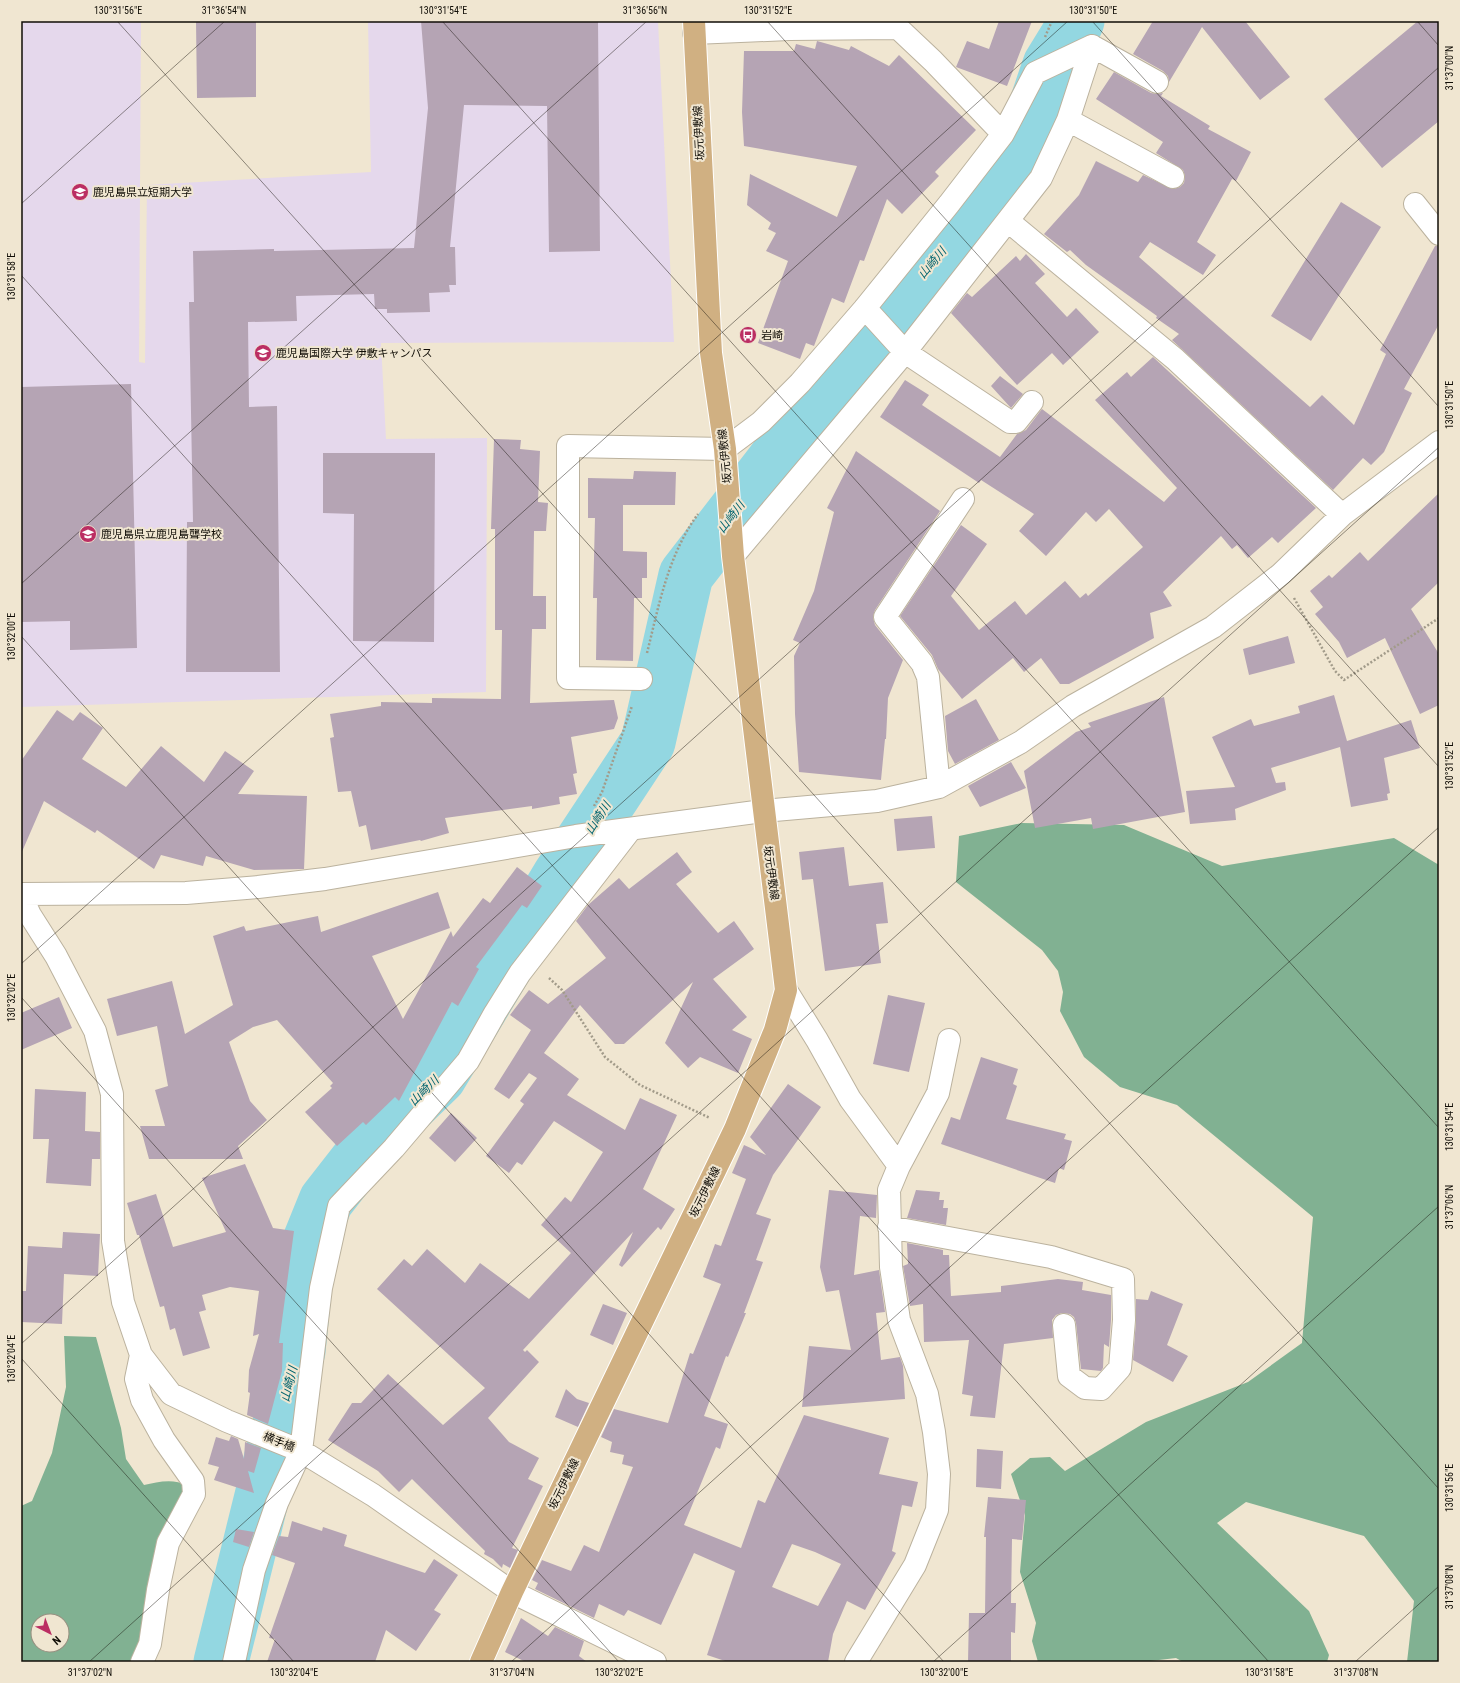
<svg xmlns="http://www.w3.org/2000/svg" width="1460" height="1683" viewBox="0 0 1460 1683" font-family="'Roboto Condensed','Noto Sans JP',sans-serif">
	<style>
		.education { fill: #e5d8ec }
		.forest { fill: #81b192; fill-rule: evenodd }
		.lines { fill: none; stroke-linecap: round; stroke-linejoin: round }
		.river { stroke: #93d7e1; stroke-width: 55 }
		.building { fill: #b5a4b4; fill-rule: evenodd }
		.minor-casing { stroke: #bbb29e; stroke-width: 24 }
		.major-casing { stroke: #fff; stroke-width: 24 }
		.path { stroke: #a29b8a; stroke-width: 2.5; stroke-dasharray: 2 2; stroke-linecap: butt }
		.minor { stroke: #fff; stroke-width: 22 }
		.major { stroke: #d0b082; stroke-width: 22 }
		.ticks { fill: none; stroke: #110e07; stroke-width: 1; stroke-opacity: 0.45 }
		.labels { text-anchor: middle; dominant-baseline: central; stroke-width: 4; stroke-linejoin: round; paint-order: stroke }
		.street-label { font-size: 11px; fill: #110e07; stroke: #f0e6d1 }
		.poi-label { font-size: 11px; fill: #110e07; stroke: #f0e6d1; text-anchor: start }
		.water-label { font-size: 12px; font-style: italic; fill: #00646f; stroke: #f0e6d1 }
		.neatline { fill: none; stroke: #110e07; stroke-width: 1.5 }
		.ticks-label { font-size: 10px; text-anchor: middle; fill: #110e07 }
	</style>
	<rect width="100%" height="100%" fill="#f0e6d1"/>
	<path class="education" d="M 21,21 L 141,21 L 139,362 L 145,363 L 147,185 L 371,172 L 368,21 L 658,21 L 674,342 L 381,343 L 386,439 L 487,438 L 486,692 L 21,707 Z"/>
	<path class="forest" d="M 1022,823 L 1124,825 L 1222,866 L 1394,838 L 1439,865 L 1439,1662 L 1407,1662 L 1414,1601 L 1364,1536 L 1246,1502 L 1217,1523 L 1309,1611 L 1329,1655 L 1327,1662 L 1183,1662 L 1176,1658 L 1142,1662 L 1038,1662 L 1032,1641 L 1036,1623 L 1020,1572 L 1025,1515 L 1011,1474 L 1030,1458 L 1050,1457 L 1065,1471 L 1146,1422 L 1248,1382 L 1302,1343 L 1313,1217 L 1177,1105 L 1120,1087 L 1084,1057 L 1060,1011 L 1063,992 L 1058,971 L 1042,950 L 956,882 L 959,836 Z
		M 64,1336 L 96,1337 L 121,1428 L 126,1459 L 144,1485 C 158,1482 174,1478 187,1486 L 134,1662 L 21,1662 L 21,1506 L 32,1501 L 52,1453 L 66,1387 ZM 38,1621 L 62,1621 L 62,1645 L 38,1645 Z"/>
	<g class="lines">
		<path class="river" d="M 221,1662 L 298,1351 L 309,1243 L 326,1201 L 372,1142 L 439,1077 L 559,877 L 648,742 L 686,575 L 856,355 L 1017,162 L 1050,65 L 1077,21"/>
	</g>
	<path class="building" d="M 196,21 L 256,21 L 256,97 L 197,98 Z
		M 421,21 L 598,21 L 600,251 L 549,252 L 547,106 L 464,105 L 450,247 L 455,247 L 456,285 L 449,285 L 450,292 L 429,293 L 430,312 L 387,313 L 387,309 L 375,309 L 374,294 L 296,296 L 297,321 L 248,322 L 249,407 L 277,406 L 280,672 L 186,672 L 187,522 L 193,522 L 189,302 L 194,302 L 193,251 L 274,249 L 274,251 L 414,248 L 428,108 Z
		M 999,21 L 1032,21 L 1007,86 L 956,67 L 967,41 L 989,49 Z
		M 1153,21 L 1245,21 L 1290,77 L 1260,100 L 1202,27 L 1169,82 L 1168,76 L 1163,71 L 1133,54 Z
		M 1418,21 L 1439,21 L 1439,121 L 1382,168 L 1324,99 Z
		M 817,41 L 849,50 L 851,46 L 889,66 L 899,55 L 976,130 L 935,172 L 939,176 L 902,214 L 887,199 L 864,261 L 860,260 L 844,303 L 832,298 L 814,346 L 806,343 L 800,359 L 758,343 L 788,261 L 766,251 L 776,233 L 768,229 L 771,223 L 747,205 L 750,174 L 837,217 L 857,166 L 744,146 L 742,112 L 744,51 L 794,51 L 796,44 L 815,49 Z
		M 1114,72 L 1151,93 L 1157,94 L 1163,93 L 1161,96 L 1210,126 L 1208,129 L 1251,152 L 1236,181 L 1232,179 L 1197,242 L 1216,255 L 1203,275 L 1150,242 L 1139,257 L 1310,407 L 1322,395 L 1354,425 L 1386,354 L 1380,350 L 1435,246 L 1439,246 L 1439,324 L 1404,389 L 1412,393 L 1384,452 L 1371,465 L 1363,458 L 1333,490 L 1172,340 L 1179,334 L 1156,318 L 1157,316 L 1086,265 L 1070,250 L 1067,252 L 1044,234 L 1079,195 L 1096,161 L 1138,182 L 1143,175 L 1173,189 L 1180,187 L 1184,183 L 1185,176 L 1183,170 L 1156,153 L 1163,142 L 1096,99 Z
		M 1341,202 L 1381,227 L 1311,341 L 1271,316 Z
		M 1026,254 L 1045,274 L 1035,283 L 1067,317 L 1076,308 L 1099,332 L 1063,365 L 1052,353 L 1017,385 L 951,313 L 967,293 L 972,297 L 1016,256 L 1020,261 Z
		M 1153,357 L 1316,508 L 1278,543 L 1272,537 L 1248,558 L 1237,545 L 1232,549 L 1221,536 L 1163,592 L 1172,606 L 1150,613 L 1154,638 L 1069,684 L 1060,684 L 1041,658 L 1024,672 L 1013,658 L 962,699 L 938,669 L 932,655 L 900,616 L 961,525 L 987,544 L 951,596 L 979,630 L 1015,601 L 1026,615 L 1065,581 L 1080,598 L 1086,593 L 1088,596 L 1143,547 L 1109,509 L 1096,522 L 1086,512 L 1046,556 L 1019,531 L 1034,514 L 981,480 L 979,483 L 880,417 L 905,380 L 929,395 L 922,405 L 1000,457 L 1017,434 L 1026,430 L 1042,409 L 1164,502 L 1177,488 L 1095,400 L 1127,372 L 1131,377 Z
		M 1000,376 L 1023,394 L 1011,408 L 991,386 Z
		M 131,384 L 137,648 L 70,650 L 70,621 L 21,622 L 21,387 Z
		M 494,439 L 521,440 L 520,449 L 540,451 L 538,502 L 548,503 L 546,531 L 534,531 L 533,596 L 546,596 L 546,629 L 532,629 L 530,703 L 614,700 L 618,718 L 614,729 L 571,737 L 577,773 L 573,774 L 577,794 L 559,797 L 560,804 L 532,809 L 532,806 L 445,818 L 449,833 L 421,841 L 420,840 L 371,850 L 366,825 L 359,827 L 351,791 L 338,792 L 330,738 L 334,737 L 330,714 L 381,706 L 381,702 L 432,703 L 432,698 L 501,699 L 502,630 L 495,630 L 495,529 L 491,529 Z
		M 856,451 L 940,511 L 875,610 L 873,617 L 875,625 L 903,660 L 888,698 L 886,739 L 885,739 L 881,780 L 799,772 L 795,714 L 794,656 L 800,643 L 793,640 L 814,591 L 834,512 L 827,508 Z
		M 323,453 L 435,453 L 434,642 L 353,641 L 354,514 L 323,513 Z
		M 634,471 L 676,472 L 675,505 L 623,505 L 623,551 L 647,552 L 647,578 L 642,578 L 642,598 L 634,598 L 633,661 L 596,660 L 597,598 L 593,598 L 595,518 L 588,518 L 588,478 L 633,479 Z
		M 1439,493 L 1439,582 L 1411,609 L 1439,654 L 1439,705 L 1420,714 L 1385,638 L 1347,658 L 1339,642 L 1315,614 L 1323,607 L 1310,591 L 1329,575 L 1332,578 L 1360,552 L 1368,561 Z
		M 1288,636 L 1295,663 L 1249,675 L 1243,649 Z
		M 1334,695 L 1347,741 L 1411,720 L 1420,748 L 1384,758 L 1390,793 L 1387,794 L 1388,800 L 1351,807 L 1340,747 L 1271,768 L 1276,783 L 1285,782 L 1286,790 L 1235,809 L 1236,820 L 1190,824 L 1186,791 L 1235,787 L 1212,737 L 1251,719 L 1254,726 L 1300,713 L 1298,706 Z
		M 1164,697 L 1185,812 L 1093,829 L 1091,818 L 1035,828 L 1024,771 L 1076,732 L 1091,727 L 1088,723 Z
		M 976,699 L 999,740 L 955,764 L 948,751 L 945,716 Z
		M 57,710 L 73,721 L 80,712 L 103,728 L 82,759 L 126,787 L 161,746 L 204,782 L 225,751 L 254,771 L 238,794 L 307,796 L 304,869 L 254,870 L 206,856 L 203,866 L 161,855 L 154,869 L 97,830 L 95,833 L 44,801 L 21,854 L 21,761 Z
		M 1011,762 L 1026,788 L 980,807 L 968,786 Z
		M 932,816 L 935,848 L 897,851 L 894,819 Z
		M 844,847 L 849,886 L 883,882 L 888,923 L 876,924 L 881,963 L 825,971 L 813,879 L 802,880 L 799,852 Z
		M 677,852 L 692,872 L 676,884 L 718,933 L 734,921 L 754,949 L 713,979 L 747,1017 L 732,1030 L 752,1039 L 738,1073 L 700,1057 L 688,1068 L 665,1043 L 693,982 L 624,1044 L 615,1044 L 580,1005 L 544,1053 L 579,1079 L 567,1095 L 625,1130 L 640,1098 L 677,1115 L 643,1189 L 675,1209 L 661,1230 L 658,1227 L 622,1267 L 619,1265 L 633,1232 L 523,1350 L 525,1352 L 527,1350 L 539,1362 L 488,1418 L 509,1442 L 539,1458 L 528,1479 L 543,1486 L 512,1548 L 518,1550 L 510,1568 L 503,1564 L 502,1568 L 493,1559 L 484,1554 L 485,1551 L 412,1479 L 399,1492 L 378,1471 L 328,1440 L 352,1403 L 361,1403 L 388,1374 L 443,1425 L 485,1388 L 377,1289 L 404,1259 L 412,1266 L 427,1249 L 465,1283 L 480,1263 L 529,1299 L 571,1253 L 541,1225 L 565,1197 L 571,1202 L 603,1152 L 554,1121 L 522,1165 L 517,1162 L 509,1173 L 486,1156 L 524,1104 L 520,1101 L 537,1078 L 529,1073 L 509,1099 L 494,1089 L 531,1030 L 510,1015 L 529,990 L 548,1004 L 606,958 L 576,921 L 588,905 L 619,878 L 629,889 Z
		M 517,867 L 542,886 L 527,908 L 522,905 L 476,967 L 479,969 L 458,1006 L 452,1002 L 399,1101 L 395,1097 L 366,1125 L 363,1122 L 337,1146 L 305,1112 L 332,1088 L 330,1086 L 333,1083 L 277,1020 L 253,1027 L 229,1042 L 250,1101 L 267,1120 L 238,1146 L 243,1159 L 149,1159 L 140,1126 L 165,1126 L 155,1090 L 168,1086 L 157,1026 L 117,1036 L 107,999 L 172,981 L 185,1034 L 233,1005 L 213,936 L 244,926 L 246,931 L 318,916 L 321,932 L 438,892 L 450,928 L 372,956 L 403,1019 L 451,931 L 453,937 L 483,898 L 490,903 Z
		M 888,995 L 925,1003 L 909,1072 L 873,1064 Z
		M 59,997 L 72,1028 L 21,1050 L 21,1013 Z
		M 981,1057 L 1018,1069 L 1013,1084 L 1017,1086 L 1006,1119 L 1066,1134 L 1064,1139 L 1072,1141 L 1064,1170 L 1059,1168 L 1055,1183 L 941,1144 L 951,1117 L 960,1120 Z
		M 788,1084 L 821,1107 L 773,1175 L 756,1214 L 771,1219 L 756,1260 L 763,1262 L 744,1313 L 746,1313 L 728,1357 L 726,1356 L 704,1416 L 728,1424 L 720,1449 L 716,1447 L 684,1525 L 741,1548 L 758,1500 L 765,1503 L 804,1415 L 889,1438 L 879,1474 L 918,1482 L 912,1507 L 902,1505 L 892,1551 L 896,1553 L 865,1610 L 847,1601 L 833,1634 L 828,1662 L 728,1662 L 707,1655 L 735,1571 L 694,1553 L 661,1625 L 628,1610 L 624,1616 L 599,1604 L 594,1618 L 535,1589 L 538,1583 L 532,1580 L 542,1560 L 571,1571 L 584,1545 L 599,1552 L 633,1467 L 622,1464 L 624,1455 L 610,1452 L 612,1442 L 601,1437 L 614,1409 L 668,1423 L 690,1353 L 693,1354 L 721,1284 L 703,1277 L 715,1244 L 721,1246 L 746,1179 L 732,1173 L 744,1145 L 766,1155 L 750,1137 ZM 792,1544 L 815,1552 L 841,1564 L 818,1606 L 772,1587 Z
		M 35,1089 L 86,1092 L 85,1131 L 100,1132 L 100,1159 L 92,1159 L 91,1186 L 46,1183 L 49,1139 L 33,1139 Z
		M 451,1113 L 477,1138 L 455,1162 L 429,1138 Z
		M 245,1164 L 273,1228 L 294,1231 L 279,1343 L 283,1343 L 282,1371 L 268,1424 L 247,1415 L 250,1393 L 248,1392 L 249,1370 L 259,1334 L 253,1336 L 259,1291 L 230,1287 L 202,1295 L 206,1310 L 199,1312 L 210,1348 L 183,1356 L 175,1328 L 170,1330 L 164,1306 L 160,1307 L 139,1235 L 137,1235 L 127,1203 L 156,1194 L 173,1247 L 226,1232 L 202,1178 Z
		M 829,1190 L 877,1195 L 876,1218 L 860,1216 L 854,1275 L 879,1270 L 885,1312 L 876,1313 L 881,1360 L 900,1357 L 903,1366 L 905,1399 L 802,1407 L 809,1346 L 851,1350 L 839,1290 L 826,1292 L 820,1267 Z
		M 916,1190 L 940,1192 L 939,1200 L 944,1200 L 943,1208 L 948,1208 L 946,1225 L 907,1218 Z
		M 63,1232 L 100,1234 L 98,1276 L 64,1274 L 62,1324 L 21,1322 L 21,1291 L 26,1291 L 28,1246 L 62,1248 Z
		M 907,1243 L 943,1250 L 943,1255 L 949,1255 L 951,1296 L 1001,1292 L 1001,1286 L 1058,1279 L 1083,1282 L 1082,1290 L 1111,1295 L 1111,1320 L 1109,1347 L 1104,1344 L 1103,1368 L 1101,1371 L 1081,1369 L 1076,1323 L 1074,1317 L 1070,1314 L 1062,1313 L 1056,1315 L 1052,1320 L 1053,1338 L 1004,1344 L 995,1418 L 970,1416 L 973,1396 L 962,1394 L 969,1340 L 924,1342 L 923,1304 L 910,1306 L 903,1266 L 908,1264 Z
		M 1151,1291 L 1183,1304 L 1167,1345 L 1188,1356 L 1173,1382 L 1133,1360 L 1136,1321 L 1136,1299 L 1148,1300 Z
		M 603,1304 L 627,1313 L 613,1345 L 590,1335 Z
		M 566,1389 L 577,1399 L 589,1403 L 578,1427 L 555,1417 Z
		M 231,1436 L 238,1439 L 244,1459 L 245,1442 L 261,1448 L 254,1473 L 248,1471 L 254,1493 L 214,1480 L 219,1467 L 208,1464 L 216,1437 L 229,1441 Z
		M 977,1449 L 1003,1451 L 1001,1489 L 976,1487 Z
		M 988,1497 L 1026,1500 L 1022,1540 L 1012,1539 L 1011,1603 L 1016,1603 L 1015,1633 L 1011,1632 L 1011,1662 L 968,1662 L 969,1613 L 985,1613 L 986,1537 L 984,1537 Z
		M 292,1521 L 322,1531 L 323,1527 L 347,1535 L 344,1546 L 425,1573 L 434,1559 L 458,1575 L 434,1610 L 441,1614 L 416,1651 L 386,1630 L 375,1662 L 267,1662 L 275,1639 L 269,1638 L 295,1563 L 272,1555 L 279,1536 L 288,1537 Z
		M 236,1529 L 254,1532 L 249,1547 L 233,1542 Z
		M 521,1618 L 548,1636 L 555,1627 L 584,1641 L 579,1656 L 587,1662 L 526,1662 L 505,1652 Z"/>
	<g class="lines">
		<g class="minor-casing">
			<path id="minor" d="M 694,33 L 789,29 L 898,28 L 933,61 L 1003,134
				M 1092,46 L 1157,82
				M 1068,120 L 1173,177
				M 1415,204 L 1439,234
				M 1008,221 L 1175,359 L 1342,515
				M 865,308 L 905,352 L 1010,422 L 1016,422 L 1032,402
				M 733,556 L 905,352 L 1041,178 L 1068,120 L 1092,46
				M 641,679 L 568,678 L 568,446 L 725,449 L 761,422 L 800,383 L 865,308 L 949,204 L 1003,134 L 1035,73 L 1092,46
				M 939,787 L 928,677 L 922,663 L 885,617 L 963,499
				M 21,894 L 186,893 L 258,887 L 325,879 L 576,836 L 763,811 L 877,801 L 939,787 L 1021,742 L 1073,706 L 1213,627 L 1281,574 L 1342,515 L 1439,442
				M 21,895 L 30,915 L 56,956 L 95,1031 L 112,1094 L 113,1241 L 123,1302 L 141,1355 L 171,1394 L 227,1421 L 301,1451 L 373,1495 L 512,1592 L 655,1662
				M 786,990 L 817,1040 L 850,1099 L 899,1166 L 889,1190 L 891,1267 L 899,1320 L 927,1394 L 934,1432 L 939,1474 L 937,1510 L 915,1565 L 856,1662
				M 899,1166 L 938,1093 L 949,1040
				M 889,1227 L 1051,1257 L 1123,1279 L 1124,1320 L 1120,1368 L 1101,1389 L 1085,1388 L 1069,1376 L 1064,1325
				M 141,1355 L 136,1379 L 142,1400 L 164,1440 L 193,1481 L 194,1494 L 168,1543 L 158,1590 L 150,1644 L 142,1662
				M 234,1662 L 254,1570 L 277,1503 L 301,1451 L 321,1288 L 339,1206 L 394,1148 L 468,1061 L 495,1013 L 520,973 L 631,829"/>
		</g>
		<g class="major-casing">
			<path id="major" d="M 481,1662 L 512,1592 L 735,1129 L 775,1030 L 786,990 L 733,556 L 725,449 L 711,353 L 694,21"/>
		</g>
		<path class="path" d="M 1045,37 L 1052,21
			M 1294,598 L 1335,671 L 1344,680 L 1439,618
			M 647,653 C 659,605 668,555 698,514
			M 594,806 L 602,792 L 632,706
			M 549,978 L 562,990 L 605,1057 L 640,1085 L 710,1118"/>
		<use href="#minor" class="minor"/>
		<use href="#major" class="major"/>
	</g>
	<path class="ticks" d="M 117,21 L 1439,1489M 442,21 L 1439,1128M 767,21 L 1439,767M 1092,21 L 1439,407M 1417,21 L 1439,46M 21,204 L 225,21M 21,275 L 1269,1662M 21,584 L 647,21M 21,636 L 944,1662M 21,964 L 1068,21M 21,997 L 619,1662M 21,1344 L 1439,67M 21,1358 L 294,1662M 89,1662 L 1439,447M 511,1662 L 1439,827M 933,1662 L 1439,1206M 1355,1662 L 1439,1586"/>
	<defs>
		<g id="university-disc" transform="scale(0.9)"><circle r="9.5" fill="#bb2e63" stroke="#f0e6d1"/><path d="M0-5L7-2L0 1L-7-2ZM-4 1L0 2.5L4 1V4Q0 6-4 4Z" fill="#fff"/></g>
		<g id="bus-disc" transform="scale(0.9)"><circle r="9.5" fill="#bb2e63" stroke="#f0e6d1"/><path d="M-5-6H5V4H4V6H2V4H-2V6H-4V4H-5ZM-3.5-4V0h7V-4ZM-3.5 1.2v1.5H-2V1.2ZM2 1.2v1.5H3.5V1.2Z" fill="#fff"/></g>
		<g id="school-disc" transform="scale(0.9)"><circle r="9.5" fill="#bb2e63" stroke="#f0e6d1"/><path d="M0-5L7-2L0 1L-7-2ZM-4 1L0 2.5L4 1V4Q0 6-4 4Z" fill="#fff"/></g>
	</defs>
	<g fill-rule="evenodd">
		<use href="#university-disc" x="80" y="192"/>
		<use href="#bus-disc" x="748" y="335"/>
		<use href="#university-disc" x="263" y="353"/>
		<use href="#school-disc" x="88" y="534"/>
	</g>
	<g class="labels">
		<g class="street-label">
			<text transform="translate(699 133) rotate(-93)">坂元伊敷線</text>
			<text transform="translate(725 456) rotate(-96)">坂元伊敷線</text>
			<text transform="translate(771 873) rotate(82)">坂元伊敷線</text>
			<text transform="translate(705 1192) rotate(-64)">坂元伊敷線</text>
			<text transform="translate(279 1442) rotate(22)">横手橋</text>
			<text transform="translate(564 1484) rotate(-64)">坂元伊敷線</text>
		</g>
		<g class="poi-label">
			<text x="93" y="192">鹿児島県立短期大学</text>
			<text x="761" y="335">岩崎</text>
			<text x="276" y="353">鹿児島国際大学 伊敷キャンパス</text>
			<text x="101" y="534">鹿児島県立鹿児島聾学校</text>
		</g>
		<g class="water-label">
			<text transform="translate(932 263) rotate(-50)">山崎川</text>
			<text transform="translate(731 517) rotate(-52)">山崎川</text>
			<text transform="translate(598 818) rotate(-57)">山崎川</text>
			<text transform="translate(424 1091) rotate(-45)">山崎川</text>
			<text transform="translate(289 1384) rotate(-76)">山崎川</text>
		</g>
	</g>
	<rect width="1460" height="1683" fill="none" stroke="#f0e6d1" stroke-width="44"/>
	<g transform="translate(50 1633) rotate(138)"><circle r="19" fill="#f0e6d1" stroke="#979080"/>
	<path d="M0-3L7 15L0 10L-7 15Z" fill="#bb2e63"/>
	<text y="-6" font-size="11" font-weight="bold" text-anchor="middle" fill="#110e07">N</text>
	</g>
	<rect x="22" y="22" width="1416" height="1639" class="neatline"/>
	<g class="ticks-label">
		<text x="118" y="14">130°31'56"E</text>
		<text x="224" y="14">31°36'54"N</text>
		<text x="443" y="14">130°31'54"E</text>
		<text x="645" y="14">31°36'56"N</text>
		<text x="768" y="14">130°31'52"E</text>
		<text x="1093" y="14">130°31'50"E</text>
		<text transform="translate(1449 68) rotate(-90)" y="4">31°37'00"N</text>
		<text transform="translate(11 277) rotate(-90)" y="4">130°31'58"E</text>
		<text transform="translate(1449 405) rotate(-90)" y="4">130°31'50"E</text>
		<text transform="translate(11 637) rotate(-90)" y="4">130°32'00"E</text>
		<text transform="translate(1449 766) rotate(-90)" y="4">130°31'52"E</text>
		<text transform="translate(11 998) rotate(-90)" y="4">130°32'02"E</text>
		<text transform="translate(1449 1127) rotate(-90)" y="4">130°31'54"E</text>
		<text transform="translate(1449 1207) rotate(-90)" y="4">31°37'06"N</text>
		<text transform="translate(11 1359) rotate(-90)" y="4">130°32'04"E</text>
		<text transform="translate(1449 1488) rotate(-90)" y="4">130°31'56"E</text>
		<text transform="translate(1449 1587) rotate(-90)" y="4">31°37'08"N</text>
		<text x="90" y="1676">31°37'02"N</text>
		<text x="294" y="1676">130°32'04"E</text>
		<text x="512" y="1676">31°37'04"N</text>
		<text x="619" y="1676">130°32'02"E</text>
		<text x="944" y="1676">130°32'00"E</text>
		<text x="1269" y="1676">130°31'58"E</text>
		<text x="1356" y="1676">31°37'08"N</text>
	</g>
</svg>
